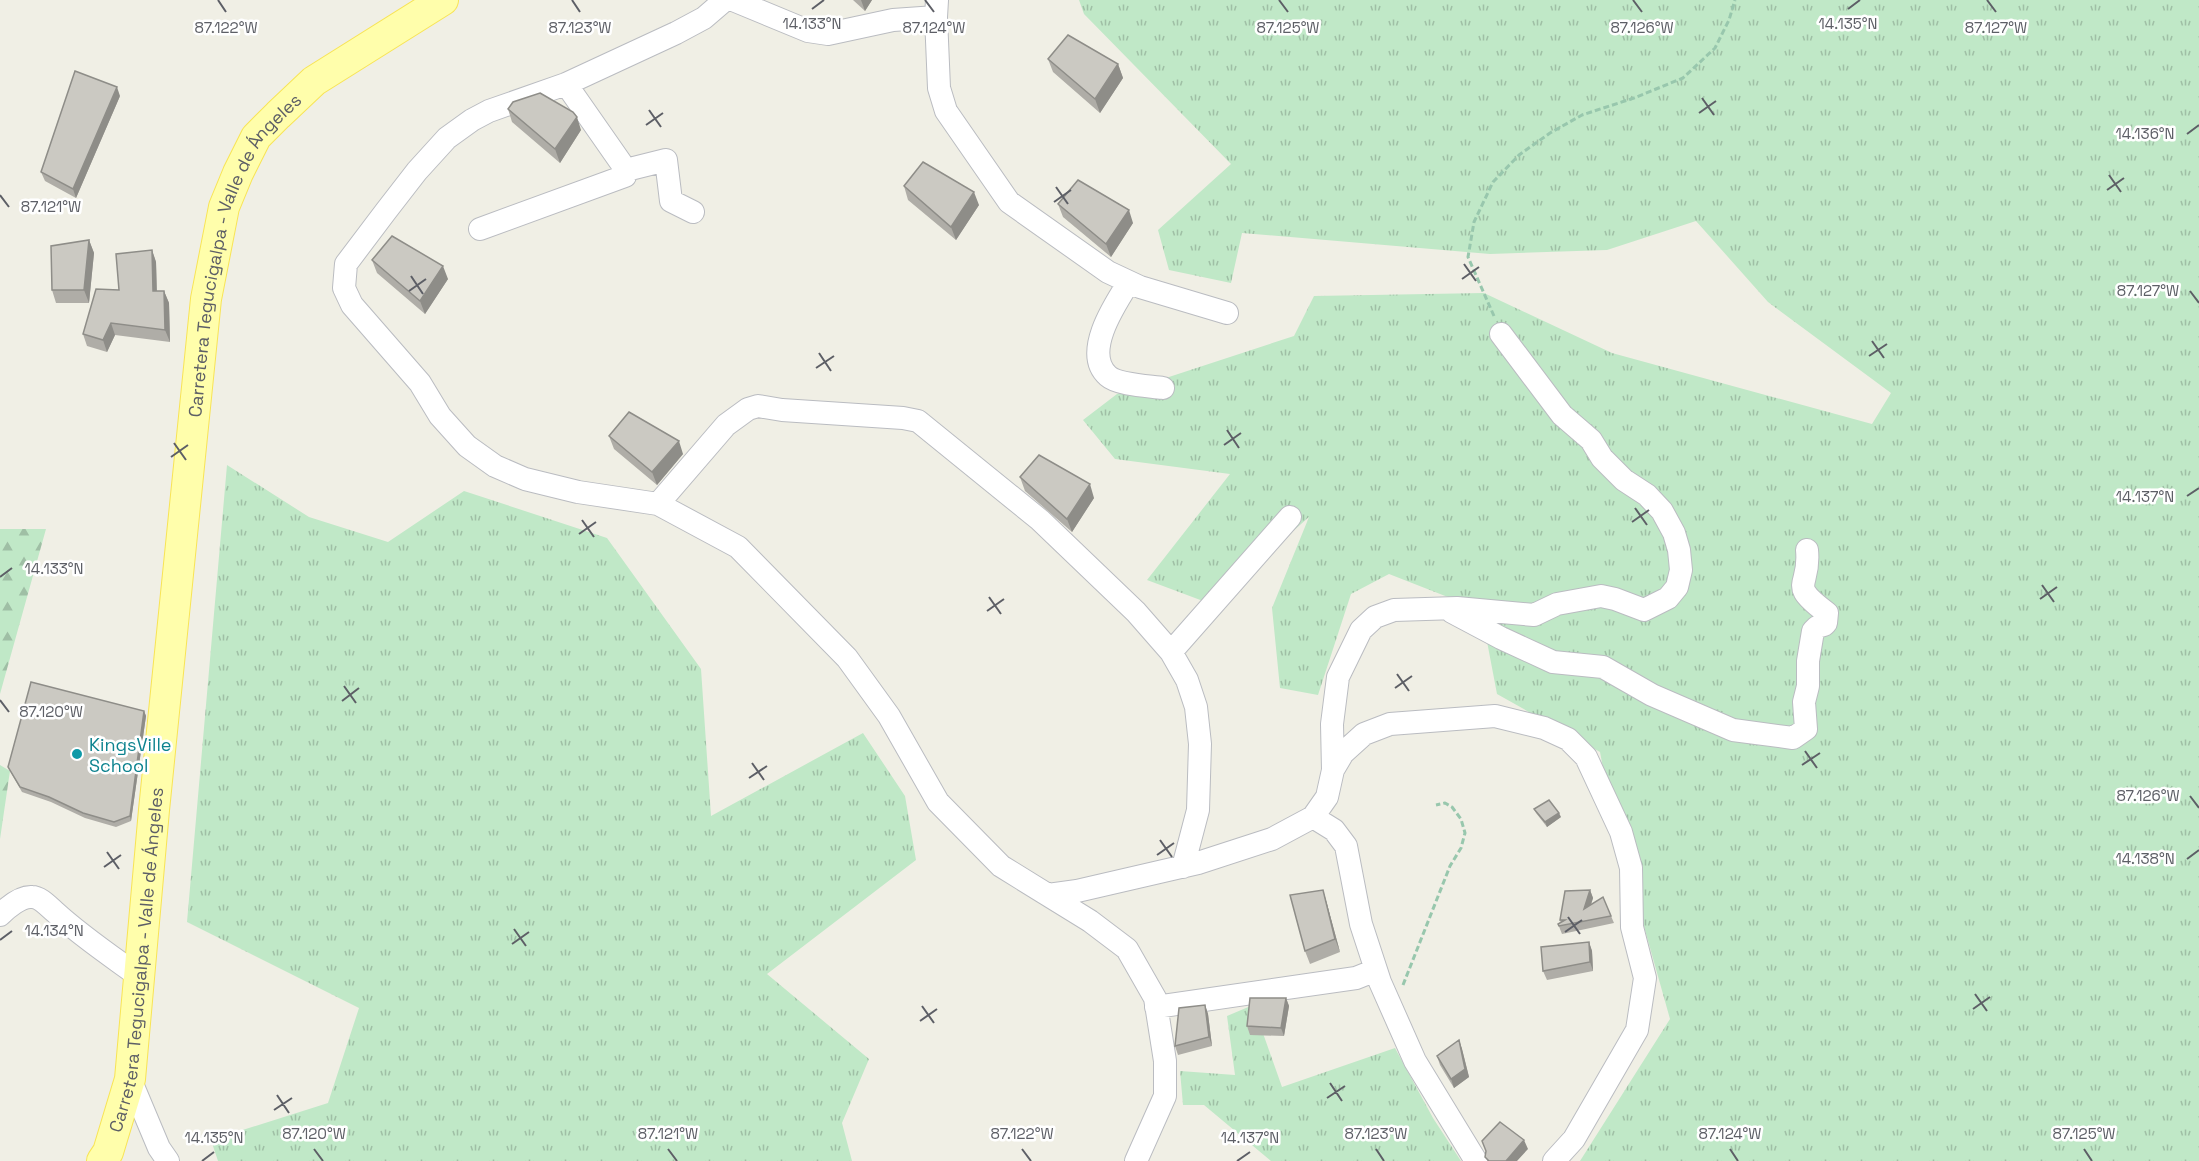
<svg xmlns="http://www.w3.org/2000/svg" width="2199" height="1161" viewBox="0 0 2199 1161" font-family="'Space Grotesk',sans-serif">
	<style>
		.grass { fill: url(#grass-tufts) }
		.forest { fill: url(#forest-firs) }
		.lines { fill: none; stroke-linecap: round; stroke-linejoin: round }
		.minor-casing { stroke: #babcc1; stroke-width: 24 }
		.major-casing { stroke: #f8e455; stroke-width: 32 }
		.path { stroke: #98c7ad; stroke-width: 3; stroke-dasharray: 6 3; stroke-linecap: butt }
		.minor { stroke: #fff; stroke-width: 22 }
		.major { stroke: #fffeab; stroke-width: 30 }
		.wall { fill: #afada7 }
		.shaded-wall { fill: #8e8d88 }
		.building { fill: #cbc9c2; stroke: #8e8d88; stroke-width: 1.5 }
		.ticks { fill: none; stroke: #5d5f66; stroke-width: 2 }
		.culture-dot { fill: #0f9aa8; stroke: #fff; stroke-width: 2 }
		.labels { text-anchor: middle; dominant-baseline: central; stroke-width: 5; stroke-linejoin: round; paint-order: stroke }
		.street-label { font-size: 18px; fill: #5d5f66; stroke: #fff }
		.culture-label { font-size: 18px; fill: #0d838f; stroke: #fff; text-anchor: start }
		.ticks-label { font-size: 15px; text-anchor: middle; fill: #5d5f66; stroke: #fff; stroke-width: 5; stroke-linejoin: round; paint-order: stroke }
	</style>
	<defs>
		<pattern id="grass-tufts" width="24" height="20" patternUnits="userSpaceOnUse" patternTransform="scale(1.5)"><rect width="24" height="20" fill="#c0e8c7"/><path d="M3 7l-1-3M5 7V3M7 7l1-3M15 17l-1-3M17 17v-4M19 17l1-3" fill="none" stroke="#9fbfa5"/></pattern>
		<pattern id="forest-firs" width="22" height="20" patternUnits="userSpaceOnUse" patternTransform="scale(1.5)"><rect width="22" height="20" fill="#c0e8c7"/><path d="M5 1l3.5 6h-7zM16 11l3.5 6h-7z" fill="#9fbfa5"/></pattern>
	</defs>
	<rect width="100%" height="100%" fill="#f0efe5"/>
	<path class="grass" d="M 1079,0 L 2199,0 L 2199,1161 L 1580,1161 L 1670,1019 L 1611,809 L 1600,752 L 1497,694 L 1481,610 L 1389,574 L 1351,594 L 1318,695 L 1280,688 L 1272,608 L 1309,517 L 1211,604 L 1147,580 L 1230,474 L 1115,459 L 1083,420 L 1117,394 L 1294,336 L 1314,296 L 1484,293 L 1612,353 L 1872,424 L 1891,393 L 1768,302 L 1696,221 L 1607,250 L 1490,254 L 1242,233 L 1231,283 L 1169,270 L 1158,230 L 1231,164 L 1084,14 Z
		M 227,465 L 309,517 L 388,542 L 464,491 L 607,538 L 701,669 L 711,816 L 863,733 L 905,796 L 916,860 L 767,974 L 869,1059 L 842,1123 L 852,1161 L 218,1161 L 211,1140 L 328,1103 L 359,1008 L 187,922 Z
		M 1253,1005 L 1282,1087 L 1395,1048 L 1433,1118 L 1461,1161 L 1271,1161 L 1204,1105 L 1183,1105 L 1180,1071 L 1235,1075 L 1227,1016 Z"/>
	<path class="forest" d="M 0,529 L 46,529 L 0,694 Z
		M 0,765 L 10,771 L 0,839 Z"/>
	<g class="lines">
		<g class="minor-casing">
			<path id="minor" d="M 725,0 L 704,18 L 676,33 L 566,84 L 489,111 L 472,120 L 447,138 L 417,171 L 386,211 L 346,264 L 344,288 L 352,305 L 420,383 L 440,416 L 467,446 L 495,466 L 525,479 L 578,492 L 658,504 L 738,547 L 847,658 L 889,716 L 938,802 L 1001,866 L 1090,921 L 1127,949 L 1155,998 L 1165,1061 L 1165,1096 L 1136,1161
				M 733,0 L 808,31 L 828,34 L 893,20 L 936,17
				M 937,0 L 936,17 L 939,88 L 946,111 L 1009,202 L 1108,272 L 1140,287 L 1227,313
				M 626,170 L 666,160 L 671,201 L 693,212
				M 480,229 L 625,176 L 626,170 L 566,84
				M 1129,282 C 1115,304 1082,353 1108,376 C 1118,385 1150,386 1163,388
				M 658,504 L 726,425 L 748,409 L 758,406 L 782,410 L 903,418 L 918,421 L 1040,520 L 1136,612 L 1171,652 L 1187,680 L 1196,707 L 1200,744 L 1198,810 L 1183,867
				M 1452,612 L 1501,638 L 1553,662 L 1603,667 L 1652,695 L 1733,730 L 1793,738 L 1806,729 L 1804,702 L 1808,686 L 1808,661 L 1813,631 L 1817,627 L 1824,625 L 1826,623 L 1827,613 C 1786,582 1811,589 1807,550
				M 1171,652 L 1290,517
				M 1333,770 L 1332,724 L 1338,677 L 1361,630 L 1375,617 L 1394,610 L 1457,608 L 1534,615 L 1557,604 L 1601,596 L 1615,599 L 1644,610 L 1668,598 L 1677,587 L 1681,570 L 1679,550 L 1674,533 L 1662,511 L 1647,495 L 1624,480 L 1602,458 L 1591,440 L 1562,415 L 1501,334
				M 1313,817 L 1334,830 L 1346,846 L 1361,924 L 1380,982 L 1415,1061 L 1476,1161
				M 1048,895 L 1077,891 L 1198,863 L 1272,839 L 1313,817 L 1327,797 L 1333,770 L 1343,753 L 1364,734 L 1390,724 L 1495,716 L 1544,728 L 1568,739 L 1586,757 L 1621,832 L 1631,868 L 1632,927 L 1645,978 L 1637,1030 L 1574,1139 L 1554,1161
				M 0,915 C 7,908 21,896 32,897 C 40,897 48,906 55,912 C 81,936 111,956 140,977
				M 1156,1007 L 1356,978 L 1376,970
				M 130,1079 L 159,1148 L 168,1161"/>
		</g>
		<g class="major-casing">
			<g id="major">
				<path id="s1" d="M 102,1161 L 108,1152 L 130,1079 L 154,810 L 206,299 L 224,207 L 238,173 L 256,137 L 278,115 L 314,81 L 443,0"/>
			</g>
		</g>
		<path class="path" d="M 1494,316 L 1468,257 L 1474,222 L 1493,182 L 1519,155 L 1550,133 L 1582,115 L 1634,98 L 1683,78 L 1715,48 L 1729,20 L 1735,0
			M 1403,985 L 1450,866 L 1461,848 L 1465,833 L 1461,819 L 1452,807 L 1445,803 L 1436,805"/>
		<use href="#minor" class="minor"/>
		<use href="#major" class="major"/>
	</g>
	<path class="wall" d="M 853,0 L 872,0 L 865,11 Z
		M 1048,59 L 1118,64 L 1123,78 L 1100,113 L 1053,72 Z
		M 120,96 L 76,198 L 45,181 L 41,172 Z
		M 508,109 L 581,130 L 560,163 L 512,122 Z
		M 904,186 L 979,205 L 956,240 L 908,200 Z
		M 1058,204 L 1133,223 L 1111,257 L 1063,217 Z
		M 89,240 L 94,253 L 89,303 L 56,303 L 52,290 Z
		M 152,250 L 156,262 L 157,291 L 164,291 L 169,303 L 170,342 L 115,335 L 107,352 L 87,346 L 83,334 Z
		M 372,260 L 448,279 L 425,314 L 377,273 Z
		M 609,436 L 683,454 L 657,485 L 614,449 Z
		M 1020,477 L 1094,498 L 1072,532 L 1025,491 Z
		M 144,711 L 146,716 L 131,821 L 116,827 L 85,818 L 51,802 L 22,792 L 10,771 L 8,767 Z
		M 1534,809 L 1561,817 L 1547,827 L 1536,813 Z
		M 1323,890 L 1327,904 L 1340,952 L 1310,964 L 1305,951 Z
		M 1590,890 L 1593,898 L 1591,905 L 1611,916 L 1614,923 L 1562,934 L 1558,924 L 1561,923 L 1560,920 Z
		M 1589,942 L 1592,951 L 1593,971 L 1547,980 L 1543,971 Z
		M 1286,998 L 1289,1006 L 1284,1036 L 1250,1035 L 1247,1026 Z
		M 1205,1005 L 1208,1014 L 1212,1046 L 1178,1055 L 1175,1046 Z
		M 1459,1040 L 1462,1049 L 1469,1077 L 1454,1088 L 1440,1065 L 1437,1056 Z"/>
	<path class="shaded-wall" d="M 861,0 L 872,0 L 865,11 Z
		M 1118,64 L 1123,78 L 1100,113 L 1095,99 Z
		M 117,87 L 120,96 L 76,198 L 73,189 Z
		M 577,117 L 581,130 L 560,163 L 555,149 Z
		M 974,192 L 979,205 L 956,240 L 951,227 Z
		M 1129,210 L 1133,223 L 1111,257 L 1106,244 Z
		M 89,240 L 94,253 L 89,303 L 84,290 Z
		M 152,250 L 156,262 L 157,303 L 153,291 Z
		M 443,266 L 448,279 L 425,314 L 420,301 Z
		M 164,291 L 169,303 L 170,342 L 165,330 Z
		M 111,323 L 115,335 L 107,352 L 103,340 Z
		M 679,441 L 683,454 L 657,485 L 652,472 Z
		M 1090,484 L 1094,498 L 1072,532 L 1067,519 Z
		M 144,711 L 146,716 L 131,821 L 130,816 Z
		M 1559,813 L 1561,817 L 1547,827 L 1545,822 Z
		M 1323,890 L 1327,904 L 1340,952 L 1335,939 Z
		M 1590,890 L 1593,898 L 1587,916 L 1584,909 Z
		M 1589,942 L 1592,951 L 1593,971 L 1590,962 Z
		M 1286,998 L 1289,1006 L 1284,1036 L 1281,1028 Z
		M 1205,1005 L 1208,1014 L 1212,1046 L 1209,1037 Z
		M 1459,1040 L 1462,1049 L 1469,1077 L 1454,1088 L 1451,1079 Z
		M 1524,1140 L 1528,1149 L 1517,1161 L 1506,1161 Z"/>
	<path class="building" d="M 1068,35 L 1118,64 L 1095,99 L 1048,59 Z
		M 75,71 L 117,87 L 73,189 L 41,172 Z
		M 540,93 L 573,112 L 577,117 L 555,149 L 508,109 L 513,102 Z
		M 923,162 L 974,192 L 951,227 L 904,186 Z
		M 1078,180 L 1129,210 L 1106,244 L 1058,204 Z
		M 392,236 L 443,266 L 420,301 L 372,260 Z
		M 89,240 L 84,290 L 52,290 L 51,246 Z
		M 152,250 L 153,291 L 164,291 L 165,330 L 111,323 L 103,340 L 83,334 L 96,289 L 119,290 L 116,254 Z
		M 629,412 L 679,441 L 652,472 L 609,436 Z
		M 1039,455 L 1090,484 L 1067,519 L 1020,477 Z
		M 31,682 L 144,711 L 130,816 L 114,822 L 83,813 L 49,797 L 20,787 L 8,767 Z
		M 1549,800 L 1559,813 L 1545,822 L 1534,809 Z
		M 1323,890 L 1335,939 L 1305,951 L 1290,895 Z
		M 1590,890 L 1584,909 L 1603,897 L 1611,916 L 1559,926 L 1558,924 L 1565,920 L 1560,920 L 1565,891 Z
		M 1589,942 L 1590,962 L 1543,971 L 1541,947 Z
		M 1250,998 L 1286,998 L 1281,1028 L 1247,1026 Z
		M 1205,1005 L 1209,1037 L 1175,1046 L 1179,1008 Z
		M 1459,1040 L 1465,1069 L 1451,1079 L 1437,1056 Z
		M 1500,1122 L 1524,1140 L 1506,1161 L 1489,1161 L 1485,1157 L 1486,1151 L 1482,1141 Z"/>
	<path class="ticks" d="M 218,0 L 226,12M 572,0 L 580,12M 925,0 L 934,12M 1279,0 L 1288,12M 1633,0 L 1642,12M 1987,0 L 1996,12M 812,9 L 824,0M 1848,9 L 1860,0M 1702,98 L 1714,115M 649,110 L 661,127M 1699,113 L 1716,101M 646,125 L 663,113M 2187,134 L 2199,125M 2109,175 L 2121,192M 1056,187 L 1068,204M 2107,190 L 2124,178M 0,195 L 9,207M 1054,202 L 1071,190M 1464,264 L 1476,281M 411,276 L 423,294M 1462,279 L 1479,267M 409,291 L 426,279M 2190,291 L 2199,303M 1872,341 L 1884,358M 819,353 L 831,371M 1869,356 L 1887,344M 816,368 L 834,356M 1227,430 L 1239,448M 174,443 L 186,460M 1224,445 L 1241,433M 171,457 L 188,445M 2187,496 L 2199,488M 1635,508 L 1647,525M 582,520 L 594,537M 1632,522 L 1649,510M 579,534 L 596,522M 0,577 L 12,568M 2042,585 L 2054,602M 989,597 L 1001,614M 2040,599 L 2057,587M 987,611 L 1004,599M 1397,674 L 1409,691M 344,686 L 356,703M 1395,688 L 1412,676M 0,700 L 9,712M 342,701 L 359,688M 1805,751 L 1817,768M 752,763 L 764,780M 1802,765 L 1820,753M 749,778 L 767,766M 2190,796 L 2199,808M 1160,840 L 1172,857M 107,852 L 119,869M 1157,855 L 1174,843M 2187,859 L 2199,850M 104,867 L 121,855M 1568,917 L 1580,934M 514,929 L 526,946M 1565,932 L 1582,920M 0,940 L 12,931M 512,944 L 529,932M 1975,994 L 1987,1011M 922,1006 L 934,1023M 1973,1009 L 1990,997M 920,1021 L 937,1009M 1330,1083 L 1342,1101M 277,1095 L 289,1113M 1327,1098 L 1345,1086M 274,1110 L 292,1098M 314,1149 L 323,1161M 668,1149 L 677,1161M 1022,1149 L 1031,1161M 1376,1149 L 1384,1161M 1730,1149 L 1738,1161M 2084,1149 L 2092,1161M 202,1161 L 214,1152M 1237,1161 L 1250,1152"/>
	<circle class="culture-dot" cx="77" cy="754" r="6"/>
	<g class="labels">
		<g class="street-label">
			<text stroke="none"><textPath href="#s1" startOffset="926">Carretera Tegucigalpa - Valle de Ángeles</textPath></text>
			<text stroke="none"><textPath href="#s1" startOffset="206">Carretera Tegucigalpa - Valle de Ángeles</textPath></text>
		</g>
		<g class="culture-label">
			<text x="89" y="744">KingsVille<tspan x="89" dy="21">School</tspan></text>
		</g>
	</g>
	<g class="ticks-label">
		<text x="812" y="29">14.133°N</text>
		<text x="1848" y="29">14.135°N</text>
		<text x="226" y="33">87.122°W</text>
		<text x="580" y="33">87.123°W</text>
		<text x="934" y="33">87.124°W</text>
		<text x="1288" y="33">87.125°W</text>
		<text x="1642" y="33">87.126°W</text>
		<text x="1996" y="33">87.127°W</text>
		<text x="2145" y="139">14.136°N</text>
		<text x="51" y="212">87.121°W</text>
		<text x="2148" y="296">87.127°W</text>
		<text x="2145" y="502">14.137°N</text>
		<text x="54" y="574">14.133°N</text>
		<text x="51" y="717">87.120°W</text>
		<text x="2148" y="801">87.126°W</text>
		<text x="2145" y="864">14.138°N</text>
		<text x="54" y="936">14.134°N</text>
		<text x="314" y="1139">87.120°W</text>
		<text x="668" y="1139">87.121°W</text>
		<text x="1022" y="1139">87.122°W</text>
		<text x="1376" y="1139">87.123°W</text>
		<text x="1730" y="1139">87.124°W</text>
		<text x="2084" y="1139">87.125°W</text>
		<text x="214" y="1143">14.135°N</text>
		<text x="1250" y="1143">14.137°N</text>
	</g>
</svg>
